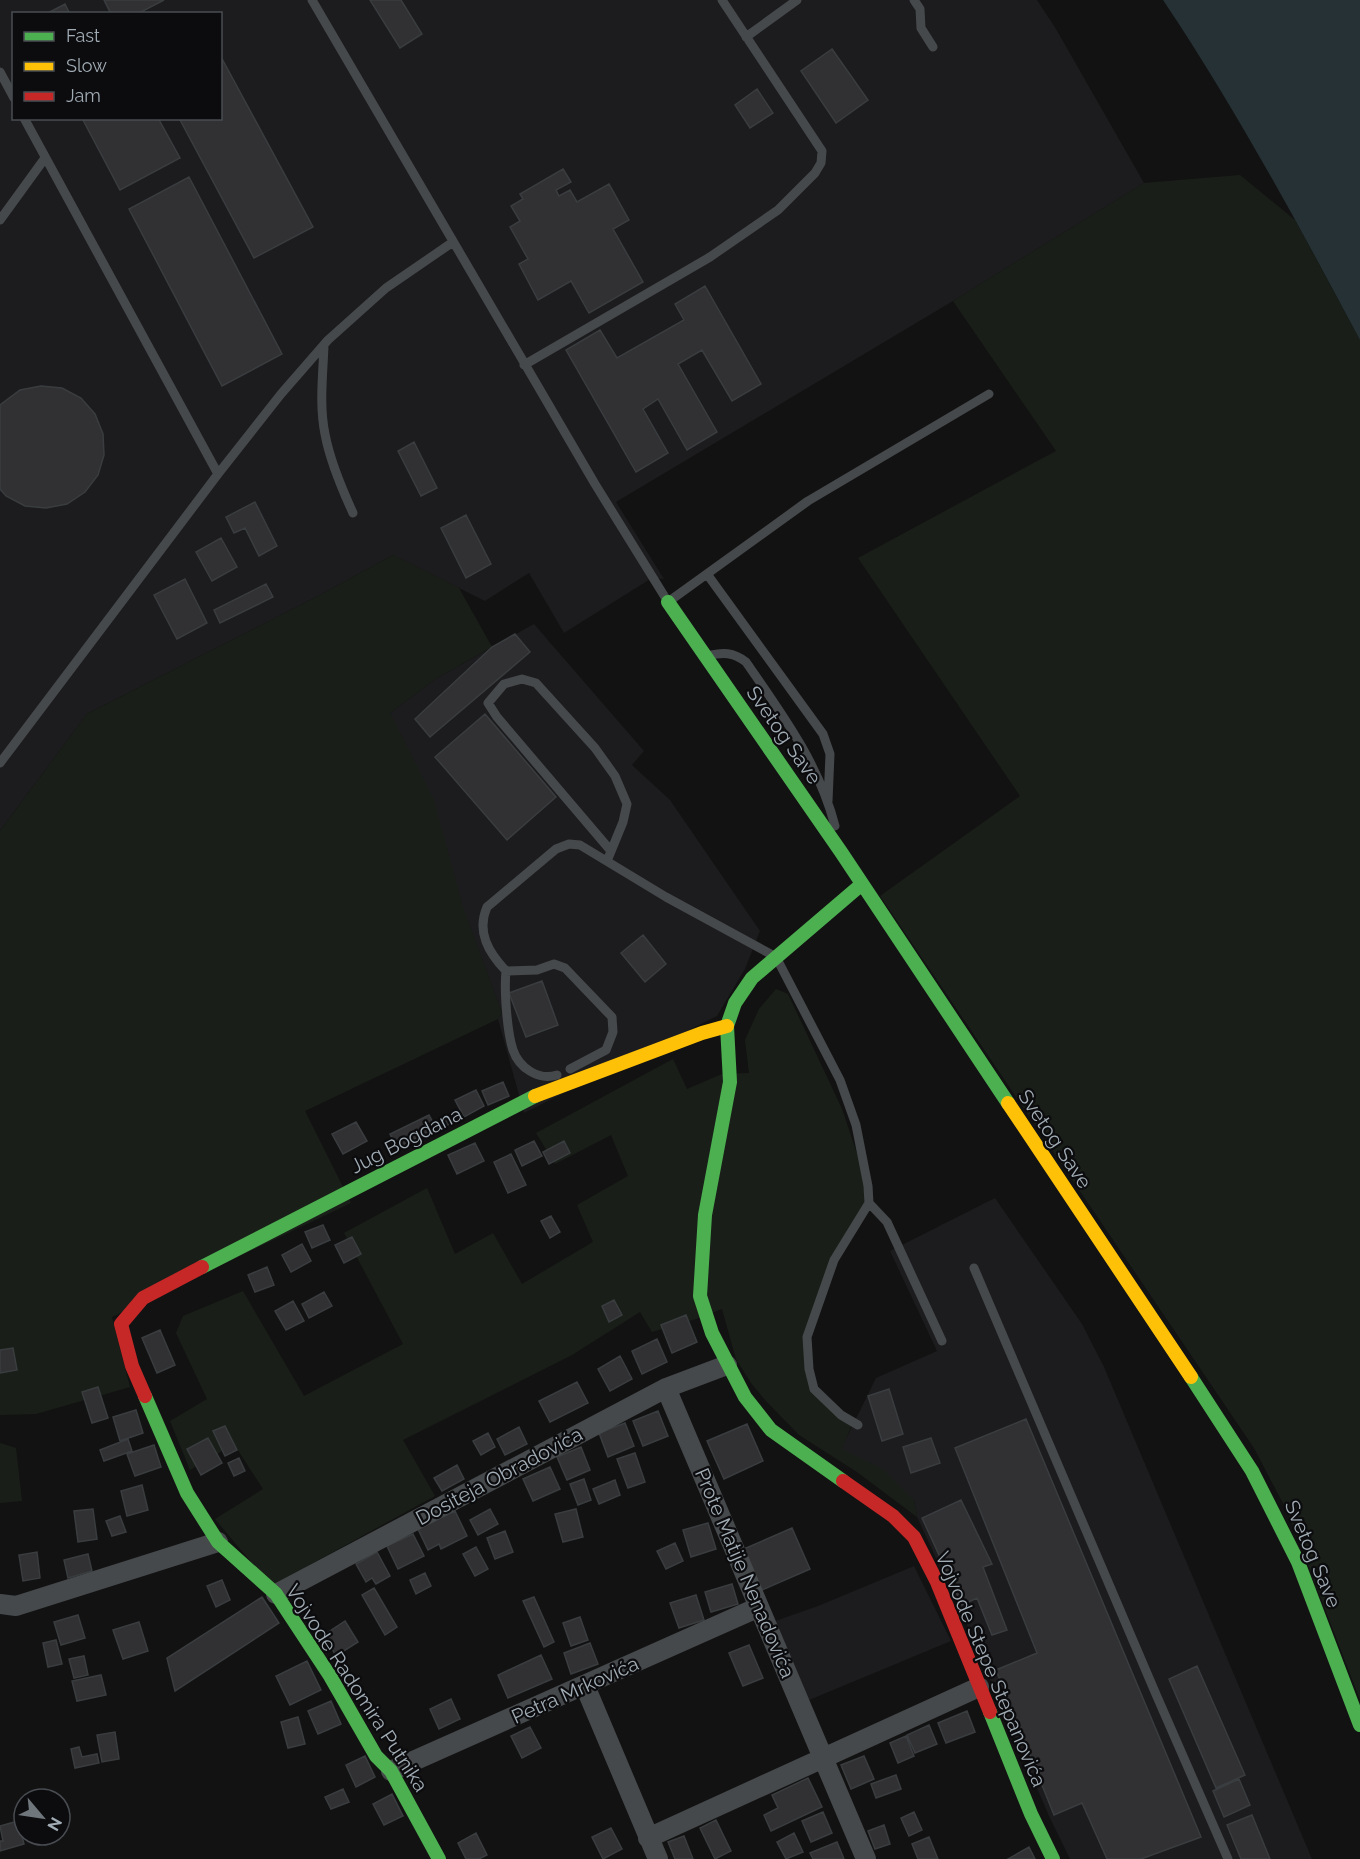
<svg xmlns="http://www.w3.org/2000/svg" width="1360" height="1859" viewBox="0 0 1360 1859" font-family="Raleway,sans-serif">
	<style>
		.built { fill: #1c1c1e; fill-rule: evenodd }
		.green { fill: #191f18 }
		.water { fill: #253134 }
		.building { fill: #313133; stroke: #3a3d3f; stroke-width: 1.5 }
		.lines { fill: none; stroke-linecap: round; stroke-linejoin: round }
		.lane { stroke: #46494b; stroke-width: 9 }
		.street { stroke: #46494b; stroke-width: 20 }
		.fast { stroke: #4caf50; stroke-width: 14 }
		.slow { stroke: #ffc107; stroke-width: 14 }
		.jam { stroke: #c62828; stroke-width: 14 }
		.labels { text-anchor: middle; dominant-baseline: central; stroke-width: 4.5; stroke-linejoin: round; paint-order: stroke }
		.street-label { font-size: 20px; fill: #a1acb5; stroke: #0c0c0e }
	</style>
	<rect width="100%" height="100%" fill="#121212"/>
	<path class="built" d="M 0,0 L 1037,0 L 1056,29 L 1144,183 L 953,301 L 616,502 L 664,579 L 652,578 L 564,633 L 529,573 L 485,601 L 393,555 L 322,594 L 87,714 L 0,831 ZM 14,14 L 220,14 L 220,118 L 14,118 Z
		M 534,624 L 644,751 L 632,765 L 670,800 L 760,931 L 745,969 L 717,1016 L 524,1113 L 498,1019 L 502,1013 L 390,713 L 437,678 Z
		M 995,1198 L 1082,1324 L 1104,1367 L 1312,1859 L 1070,1859 L 1049,1816 L 966,1623 L 917,1517 L 914,1500 L 841,1449 L 876,1378 L 937,1351 L 890,1251 Z
		M 914,1566 L 951,1641 L 802,1703 L 764,1625 L 818,1606 Z"/>
	<path class="green" d="M 1240,175 L 1295,220 L 1360,340 L 1360,1700 L 1288,1513 L 1254,1448 L 880,896 L 1020,796 L 858,558 L 1056,451 L 953,301 L 1144,183 Z
		M 393,555 L 459,588 L 492,647 L 437,678 L 390,713 L 434,800 L 463,907 L 502,1013 L 498,1019 L 305,1111 L 351,1203 L 112,1317 L 130,1387 L 36,1414 L 0,1415 L 0,831 L 87,714 L 322,594 Z
		M 776,989 L 788,994 L 842,1109 L 868,1186 L 869,1203 L 834,1260 L 807,1337 L 814,1388 L 853,1422 L 842,1449 L 883,1469 L 914,1500 L 917,1517 L 857,1472 L 799,1435 L 765,1400 L 751,1383 L 736,1359 L 722,1309 L 696,1319 L 652,1332 L 640,1312 L 572,1355 L 403,1440 L 435,1496 L 271,1586 L 215,1519 L 263,1489 L 234,1444 L 190,1470 L 170,1421 L 207,1399 L 176,1333 L 183,1316 L 243,1291 L 304,1396 L 403,1344 L 344,1233 L 427,1188 L 455,1254 L 493,1233 L 522,1284 L 593,1242 L 577,1205 L 628,1176 L 611,1135 L 555,1164 L 536,1133 L 673,1059 L 687,1089 L 722,1074 L 749,1073 L 745,1040 L 759,1009 Z
		M 0,1443 L 16,1448 L 22,1501 L 0,1503 Z"/>
	<path class="water" d="M 1163,0 L 1360,0 L 1360,340 C 1298,224 1236,109 1163,0 Z"/>
	<path class="building" d="M 104,0 L 164,0 L 137,14 L 111,14 Z
		M 370,0 L 401,0 L 422,34 L 400,48 Z
		M 65,4 L 70,14 L 46,14 Z
		M 832,49 L 868,100 L 836,123 L 801,71 Z
		M 220,55 L 313,227 L 254,258 L 179,118 L 220,118 Z
		M 757,89 L 773,113 L 750,128 L 735,105 Z
		M 82,118 L 158,118 L 180,158 L 120,190 Z
		M 563,169 L 571,182 L 556,190 L 559,196 L 570,190 L 577,202 L 609,184 L 629,220 L 613,229 L 643,282 L 589,313 L 571,281 L 538,300 L 519,264 L 528,259 L 510,227 L 520,221 L 511,206 L 523,199 L 520,194 Z
		M 189,177 L 282,354 L 222,386 L 129,209 Z
		M 705,286 L 761,384 L 732,401 L 702,350 L 678,364 L 717,432 L 687,450 L 658,399 L 643,409 L 668,453 L 636,472 L 566,350 L 600,330 L 617,358 L 684,320 L 675,304 Z
		M 41,386 L 62,388 L 81,398 L 95,414 L 103,434 L 104,455 L 98,475 L 85,492 L 67,504 L 46,508 L 25,506 L 6,496 L 0,489 L 0,405 L 20,390 Z
		M 414,442 L 437,488 L 421,496 L 398,451 Z
		M 255,502 L 277,546 L 259,556 L 245,528 L 234,533 L 226,517 Z
		M 466,515 L 491,564 L 466,578 L 441,528 Z
		M 221,538 L 237,567 L 212,581 L 196,552 Z
		M 185,579 L 207,623 L 177,639 L 154,595 Z
		M 266,584 L 273,597 L 220,623 L 214,610 Z
		M 515,634 L 530,652 L 430,737 L 415,719 L 492,647 Z
		M 485,714 L 556,797 L 507,840 L 435,757 Z
		M 643,935 L 666,964 L 645,982 L 621,953 Z
		M 542,981 L 558,1025 L 526,1037 L 509,993 Z
		M 503,1082 L 509,1096 L 488,1105 L 482,1091 Z
		M 476,1090 L 484,1106 L 464,1117 L 455,1100 Z
		M 458,1111 L 461,1118 L 442,1128 L 439,1121 Z
		M 429,1115 L 436,1128 L 397,1148 L 390,1134 Z
		M 356,1122 L 367,1141 L 343,1154 L 332,1134 Z
		M 534,1141 L 542,1156 L 522,1166 L 515,1150 Z
		M 564,1141 L 570,1153 L 549,1164 L 543,1152 Z
		M 475,1143 L 484,1161 L 457,1174 L 448,1155 Z
		M 511,1154 L 526,1185 L 508,1193 L 494,1162 Z
		M 551,1216 L 560,1232 L 550,1238 L 541,1221 Z
		M 323,1225 L 330,1240 L 312,1248 L 305,1232 Z
		M 352,1237 L 361,1254 L 344,1263 L 335,1245 Z
		M 302,1244 L 311,1261 L 291,1272 L 282,1255 Z
		M 267,1267 L 274,1285 L 255,1292 L 248,1275 Z
		M 324,1292 L 332,1306 L 309,1318 L 302,1304 Z
		M 614,1300 L 622,1315 L 609,1322 L 602,1306 Z
		M 293,1301 L 304,1321 L 286,1330 L 275,1311 Z
		M 686,1315 L 697,1342 L 672,1353 L 661,1325 Z
		M 160,1330 L 175,1365 L 157,1373 L 142,1338 Z
		M 657,1339 L 667,1362 L 642,1374 L 632,1351 Z
		M 13,1348 L 17,1370 L 0,1373 L 0,1350 Z
		M 620,1356 L 632,1379 L 610,1391 L 598,1369 Z
		M 577,1382 L 588,1403 L 550,1422 L 539,1401 Z
		M 98,1387 L 108,1418 L 92,1423 L 82,1392 Z
		M 889,1389 L 903,1434 L 882,1441 L 868,1396 Z
		M 136,1410 L 143,1433 L 120,1441 L 113,1417 Z
		M 658,1411 L 668,1436 L 643,1446 L 633,1421 Z
		M 1026,1419 L 1201,1837 L 1141,1859 L 1107,1859 L 1082,1803 L 1054,1815 L 996,1670 L 1037,1653 L 955,1448 Z
		M 625,1423 L 634,1446 L 608,1457 L 599,1433 Z
		M 747,1424 L 763,1461 L 724,1479 L 707,1441 Z
		M 225,1426 L 237,1450 L 225,1456 L 213,1431 Z
		M 519,1427 L 527,1444 L 505,1455 L 497,1439 Z
		M 488,1433 L 495,1447 L 481,1455 L 473,1441 Z
		M 208,1438 L 222,1463 L 201,1475 L 187,1449 Z
		M 931,1438 L 940,1463 L 911,1473 L 903,1447 Z
		M 128,1439 L 132,1451 L 104,1461 L 100,1450 Z
		M 154,1445 L 161,1467 L 135,1476 L 127,1454 Z
		M 581,1447 L 590,1470 L 567,1480 L 557,1457 Z
		M 635,1453 L 645,1482 L 628,1488 L 617,1459 Z
		M 239,1458 L 245,1471 L 234,1476 L 228,1463 Z
		M 457,1465 L 464,1479 L 442,1491 L 434,1478 Z
		M 550,1467 L 560,1489 L 533,1501 L 523,1479 Z
		M 584,1479 L 591,1500 L 578,1505 L 570,1484 Z
		M 615,1480 L 620,1495 L 599,1504 L 593,1489 Z
		M 142,1485 L 148,1510 L 127,1516 L 121,1491 Z
		M 961,1500 L 992,1564 L 983,1567 L 1007,1630 L 992,1635 L 977,1598 L 962,1605 L 922,1518 Z
		M 93,1509 L 97,1539 L 78,1542 L 74,1511 Z
		M 490,1509 L 498,1524 L 478,1535 L 470,1520 Z
		M 576,1509 L 583,1537 L 563,1542 L 555,1514 Z
		M 455,1511 L 467,1536 L 441,1549 L 439,1544 L 428,1550 L 418,1529 Z
		M 120,1516 L 126,1532 L 112,1536 L 106,1521 Z
		M 708,1523 L 716,1549 L 691,1557 L 683,1530 Z
		M 792,1528 L 810,1569 L 762,1590 L 744,1549 Z
		M 505,1531 L 513,1552 L 495,1559 L 487,1538 Z
		M 413,1534 L 424,1556 L 398,1569 L 387,1546 Z
		M 675,1543 L 683,1561 L 666,1569 L 657,1551 Z
		M 476,1547 L 488,1569 L 475,1576 L 463,1554 Z
		M 37,1552 L 40,1578 L 23,1581 L 19,1555 Z
		M 377,1552 L 390,1576 L 376,1584 L 372,1578 L 366,1582 L 356,1564 Z
		M 88,1554 L 92,1571 L 68,1578 L 64,1560 Z
		M 425,1573 L 431,1586 L 416,1594 L 410,1580 Z
		M 222,1580 L 230,1600 L 216,1607 L 207,1586 Z
		M 732,1584 L 738,1604 L 711,1612 L 705,1592 Z
		M 374,1588 L 397,1627 L 385,1635 L 362,1595 Z
		M 696,1595 L 704,1620 L 679,1628 L 670,1603 Z
		M 262,1597 L 279,1623 L 175,1691 L 167,1658 Z
		M 534,1597 L 554,1642 L 544,1647 L 523,1601 Z
		M 78,1615 L 85,1638 L 61,1645 L 54,1622 Z
		M 580,1617 L 588,1640 L 571,1646 L 563,1623 Z
		M 345,1621 L 358,1642 L 336,1656 L 324,1635 Z
		M 139,1622 L 148,1651 L 123,1659 L 113,1630 Z
		M 56,1640 L 62,1664 L 48,1667 L 43,1643 Z
		M 590,1643 L 598,1664 L 571,1674 L 564,1653 Z
		M 749,1645 L 763,1678 L 743,1686 L 729,1653 Z
		M 541,1655 L 552,1679 L 508,1698 L 498,1675 Z
		M 84,1656 L 88,1675 L 74,1678 L 69,1659 Z
		M 307,1661 L 321,1690 L 290,1705 L 276,1676 Z
		M 1197,1666 L 1245,1775 L 1216,1788 L 1169,1679 Z
		M 101,1675 L 106,1695 L 77,1701 L 72,1681 Z
		M 451,1699 L 460,1719 L 439,1729 L 430,1709 Z
		M 331,1701 L 341,1724 L 318,1734 L 308,1711 Z
		M 967,1711 L 975,1732 L 946,1743 L 938,1723 Z
		M 298,1717 L 305,1744 L 288,1748 L 281,1722 Z
		M 929,1725 L 937,1744 L 915,1753 L 907,1735 Z
		M 530,1727 L 541,1748 L 522,1758 L 511,1736 Z
		M 115,1732 L 119,1759 L 102,1762 L 97,1735 Z
		M 906,1736 L 914,1756 L 898,1763 L 890,1743 Z
		M 79,1747 L 82,1757 L 97,1754 L 99,1763 L 75,1768 L 71,1749 Z
		M 365,1756 L 375,1777 L 356,1787 L 346,1765 Z
		M 864,1756 L 874,1779 L 851,1789 L 841,1765 Z
		M 896,1775 L 901,1789 L 876,1798 L 871,1784 Z
		M 808,1778 L 822,1807 L 771,1831 L 764,1815 L 778,1808 L 772,1795 Z
		M 1239,1779 L 1250,1805 L 1224,1817 L 1213,1791 Z
		M 343,1789 L 349,1802 L 331,1809 L 325,1797 Z
		M 392,1794 L 403,1816 L 384,1825 L 373,1804 Z
		M 823,1812 L 832,1833 L 811,1842 L 802,1821 Z
		M 914,1812 L 922,1830 L 909,1836 L 901,1818 Z
		M 1252,1815 L 1270,1859 L 1241,1859 L 1227,1825 Z
		M 716,1820 L 731,1851 L 715,1859 L 700,1828 Z
		M 18,1821 L 24,1844 L 0,1851 L 0,1841 L 3,1841 L 0,1826 Z
		M 884,1825 L 890,1844 L 875,1849 L 868,1831 Z
		M 611,1828 L 622,1849 L 603,1859 L 592,1837 Z
		M 476,1833 L 487,1855 L 479,1859 L 466,1859 L 458,1843 Z
		M 794,1833 L 803,1852 L 786,1859 L 777,1842 Z
		M 684,1836 L 693,1859 L 675,1859 L 668,1842 Z
		M 929,1837 L 938,1859 L 918,1859 L 912,1844 Z
		M 837,1842 L 844,1859 L 813,1859 L 810,1853 Z
		M 1029,1847 L 1035,1859 L 1008,1859 Z"/>
	<g class="lines">
		<path class="lane" d="M 312,0 L 595,484 L 668,602 L 808,501 L 989,394
			M 914,0 L 920,9 L 921,28 L 933,47
			M 746,37 L 797,0
			M 0,72 L 14,98
			M 0,220 L 45,158
			M 324,345 C 323,374 319,405 325,434 C 330,461 341,487 353,513
			M 524,365 L 710,257 L 778,210 L 815,173 L 821,163 L 822,151 L 722,0
			M 218,474 L 281,394 L 328,340 L 386,288 L 453,242
			M 707,574 L 823,734 L 830,754 L 828,801
			M 707,656 C 723,652 733,652 746,662 C 782,714 819,764 835,826
			M 0,763 L 218,474 L 24,118
			M 607,861 L 623,822 L 627,804 L 615,776 L 595,748 L 536,683 L 522,679 L 504,684 L 488,703 L 497,717 L 611,851
			M 506,971 L 537,970 L 554,964 L 565,968 L 612,1017 L 613,1032 L 606,1050 L 570,1069
			M 557,1075 C 539,1081 519,1068 513,1050 C 507,1032 504,990 506,971 C 489,953 476,932 487,907 L 556,849 L 569,844 L 580,845 L 666,897 L 776,957 L 840,1080 L 856,1125 L 868,1186 L 869,1203 L 834,1260 L 807,1337 L 809,1369 L 814,1389 L 841,1415 L 858,1425
			M 869,1203 L 887,1222 L 942,1341
			M 974,1268 L 1155,1692 L 1228,1859"/>
		<path class="street" d="M 666,1388 L 866,1859
			M 276,1594 L 666,1388 L 727,1365
			M 0,1604 L 16,1606 L 218,1542
			M 585,1686 L 658,1859
			M 391,1771 L 759,1607
			M 648,1838 L 979,1687"/>
		<path class="fast" d="M 668,602 L 841,852 L 1008,1103
			M 202,1267 L 535,1096
			M 1191,1377 L 1252,1471 L 1298,1562 L 1360,1725
			M 145,1396 L 187,1493 L 218,1542 L 276,1594 L 330,1676 L 376,1756 L 391,1771 L 439,1859
			M 843,1481 L 771,1430 L 745,1397 L 712,1333 L 700,1296 L 705,1215 L 730,1082 L 727,1026 L 735,1003 L 752,978 L 862,884
			M 990,1712 L 1031,1814 L 1053,1859"/>
		<path class="slow" d="M 535,1096 L 702,1033 L 727,1026
			M 1008,1103 L 1191,1377"/>
		<path class="jam" d="M 145,1396 L 132,1366 L 121,1324 L 143,1298 L 202,1267
			M 843,1481 L 893,1516 L 914,1537 L 937,1582 L 990,1712"/>
	</g>
	<g class="labels">
		<g class="street-label">
			<text transform="translate(784 735) rotate(55)">Svetog Save</text>
			<text transform="translate(1055 1139) rotate(56)">Svetog Save</text>
			<text transform="translate(406 1140) rotate(-27)">Jug Bogdana</text>
			<text transform="translate(499 1476) rotate(-28)">Dositeja Obradovića</text>
			<text transform="translate(1313 1554) rotate(67)">Svetog Save</text>
			<text transform="translate(745 1573) rotate(67)">Prote Matije Nenadovića</text>
			<text transform="translate(991 1669) rotate(67)">Vojvode Stepe Stepanovića</text>
			<text transform="translate(357 1688) rotate(57)">Vojvode Radomira Putnika</text>
			<text transform="translate(575 1690) rotate(-24)">Petra Mrkovića</text>
		</g>
	</g>
	<rect x="12" y="12" width="210" height="108" fill="#0c0c0e" stroke="#484c51" stroke-width="1.5"/>
	<rect x="24" y="32" width="30" height="9" fill="#4caf50" stroke="#484c51" stroke-width="1.5"/>
	<text x="66" y="42" font-size="18" fill="#a1acb5">Fast</text>
	<rect x="24" y="62" width="30" height="9" fill="#ffc107" stroke="#484c51" stroke-width="1.5"/>
	<text x="66" y="72" font-size="18" fill="#a1acb5">Slow</text>
	<rect x="24" y="92" width="30" height="9" fill="#c62828" stroke="#484c51" stroke-width="1.5"/>
	<text x="66" y="102" font-size="18" fill="#a1acb5">Jam</text>
	<g transform="translate(42 1817) rotate(119)"><circle r="28" fill="#0c0c0e" stroke="#484c51" stroke-width="1.5"/>
	<path d="M0-4.5L10 22L0 15L-10 22Z" fill="#6f767c"/>
	<text y="-9" font-size="16" font-weight="bold" text-anchor="middle" fill="#a1acb5">N</text>
	</g>
</svg>
